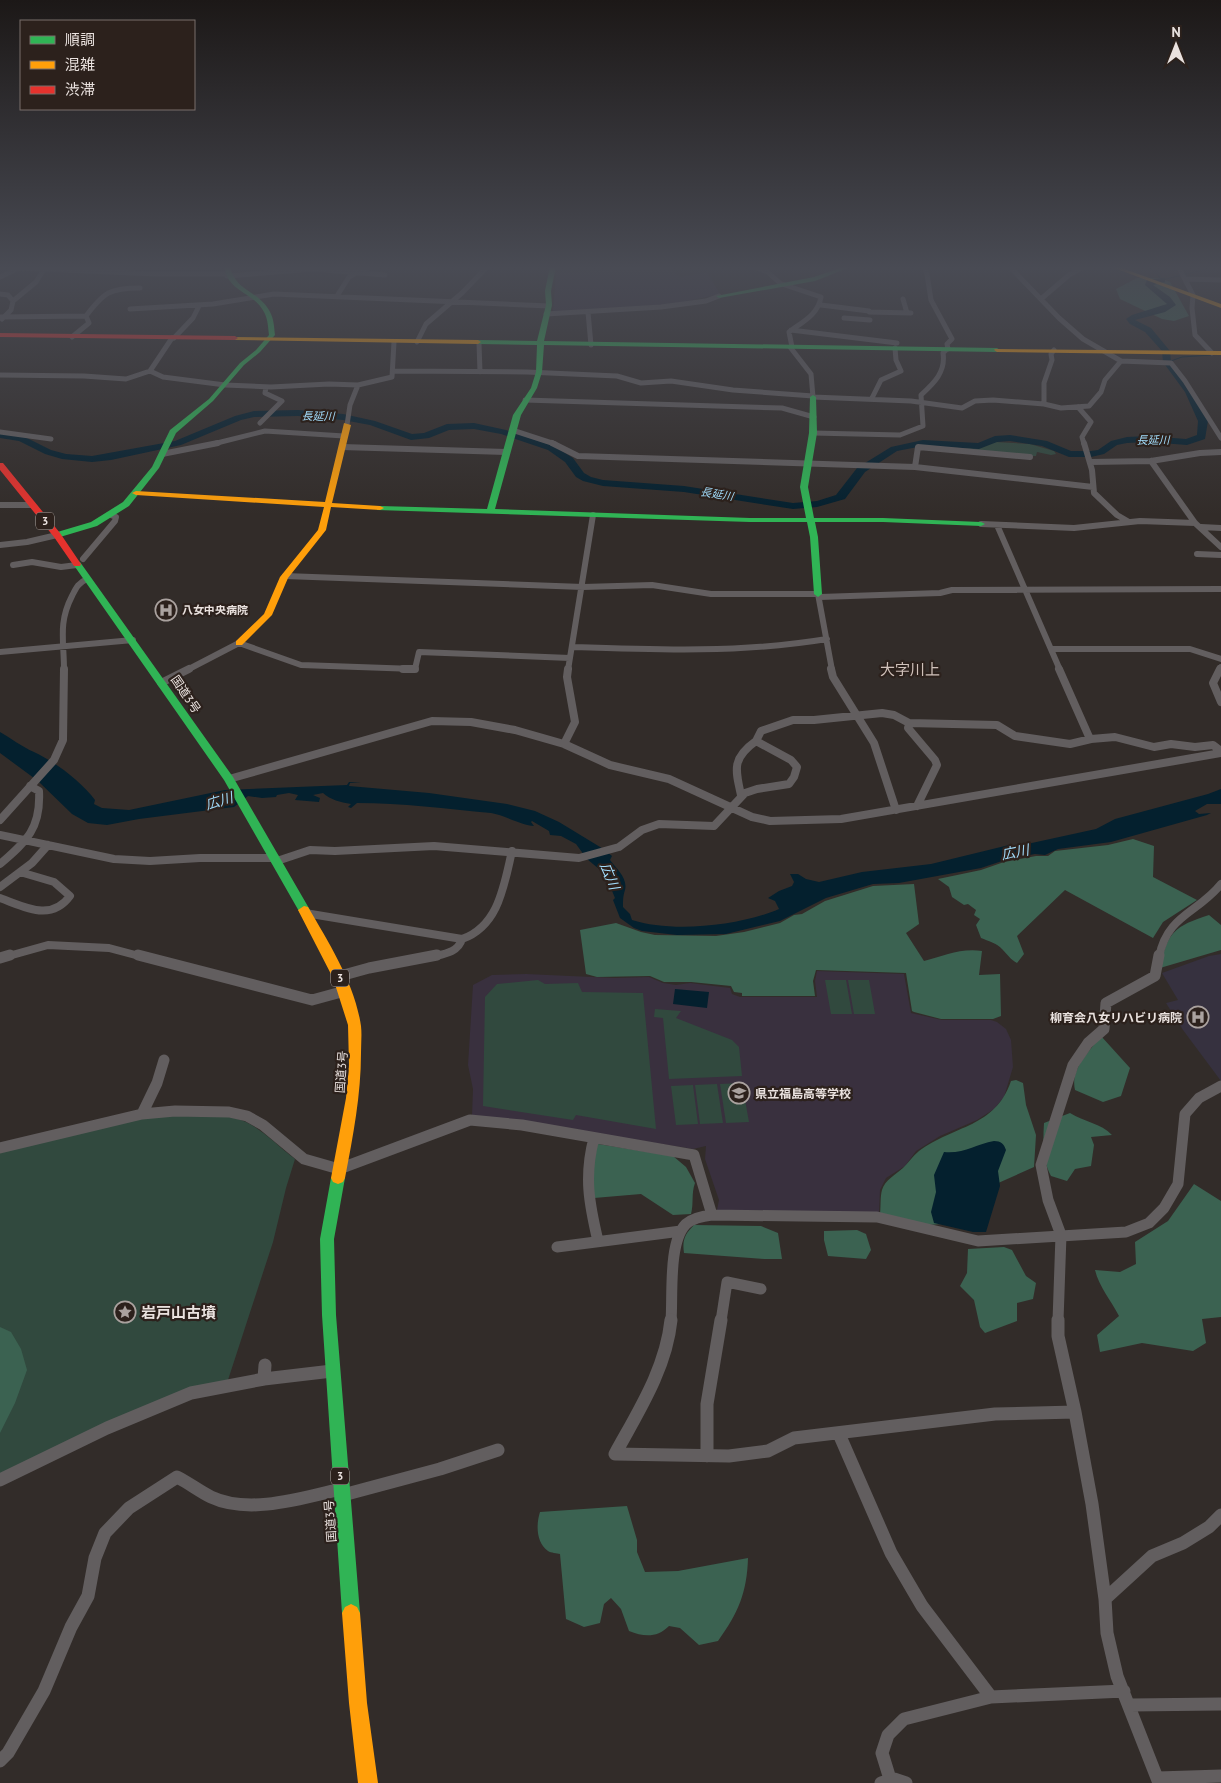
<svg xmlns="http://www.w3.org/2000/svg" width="1221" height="1783" viewBox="0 0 1221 1783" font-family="'PT Sans','Noto Sans JP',sans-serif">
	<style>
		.education { fill: #39303e }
		.medical { fill: #36313f }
		.green { fill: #31493e }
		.forest { fill: #3b6251 }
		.water { fill: #04202e }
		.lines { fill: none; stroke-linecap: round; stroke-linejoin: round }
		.stream { stroke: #04202e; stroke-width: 1 }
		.river { fill: #04202e; fill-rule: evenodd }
		.street-far4 { stroke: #625e5f; stroke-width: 5 }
		.street-far3 { stroke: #625e5f; stroke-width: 6 }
		.street-far2 { stroke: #625e5f; stroke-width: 8 }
		.street-far1 { stroke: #625e5f; stroke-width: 11 }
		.street { stroke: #625e5f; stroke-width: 13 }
		.fast { fill: #30b455; fill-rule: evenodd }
		.slow { fill: #ff9f0a; fill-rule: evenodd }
		.jam { fill: #e5322d; fill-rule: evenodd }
		.labels { text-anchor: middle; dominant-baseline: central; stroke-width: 4.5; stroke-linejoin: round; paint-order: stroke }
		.far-water-label { font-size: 11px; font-style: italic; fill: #a1dbfa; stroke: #2c211c }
		.shield { fill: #2c211c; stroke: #b1a8a4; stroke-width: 1 }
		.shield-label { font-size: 11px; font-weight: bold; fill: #eae2df }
		.far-poi-label { font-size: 11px; font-weight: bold; fill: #eae2df; stroke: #2c211c; text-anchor: start }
		.street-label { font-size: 12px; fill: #eae2df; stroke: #2c211c }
		.poi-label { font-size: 12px; font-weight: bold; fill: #eae2df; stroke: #2c211c; text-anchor: end }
		.water-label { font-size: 14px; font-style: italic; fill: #a1dbfa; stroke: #2c211c }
		.quarter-label { font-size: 15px; fill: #d0c1ba; stroke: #2c211c }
		.near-poi-label { font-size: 15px; font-weight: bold; fill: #eae2df; stroke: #2c211c; text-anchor: start }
	</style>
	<rect width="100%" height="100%" fill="#322c29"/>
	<path class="education" d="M 630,266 L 669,266 L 680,277 L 707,272 L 720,294 L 673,304 L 558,312 L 553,311 L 556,273 L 604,271 Z
		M 817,971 L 904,974 L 911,1013 L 942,1020 L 991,1020 L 997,1022 L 1006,1029 L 1011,1040 L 1013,1067 L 1004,1097 L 994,1109 L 977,1120 L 940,1136 L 916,1151 L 905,1166 L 886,1178 L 880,1190 L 879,1213 L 717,1210 L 719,1200 L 705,1159 L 706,1146 L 693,1149 L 535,1124 L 472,1116 L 473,1089 L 468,1065 L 473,985 L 492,975 L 526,974 L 614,978 L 649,977 L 663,983 L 676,985 L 690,983 L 730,988 L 732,994 L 740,997 L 817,997 L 815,981 Z"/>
	<path class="medical" d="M 1221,954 L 1221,1081 L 1183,1030 L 1166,1003 L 1178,1000 L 1162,973 L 1209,956 Z"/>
	<path class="green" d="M 995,442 L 1030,444 L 1054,451 L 1056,454 L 1051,455 L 1037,452 L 1036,456 L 1032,456 L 943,446 L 984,446 Z
		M 538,980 L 545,984 L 578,983 L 582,992 L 643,993 L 656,1129 L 576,1115 L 573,1120 L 483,1106 L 485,997 L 497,984 Z
		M 825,980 L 846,980 L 852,1014 L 831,1014 Z
		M 848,980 L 869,980 L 875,1014 L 854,1014 Z
		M 655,1009 L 681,1011 L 676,1018 L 732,1040 L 739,1047 L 742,1076 L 669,1079 L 663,1018 L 654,1017 Z
		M 742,1083 L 749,1122 L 726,1123 L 720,1084 Z
		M 717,1084 L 723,1123 L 700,1124 L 695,1085 Z
		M 693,1085 L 698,1124 L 676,1125 L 671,1086 Z
		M 165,1116 C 187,1116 226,1112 246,1122 C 264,1131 279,1147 295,1159 L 286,1188 L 273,1242 L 227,1383 L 0,1474 L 0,1152 L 140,1119 Z"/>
	<path class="forest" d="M 1137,278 L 1160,278 L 1170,282 L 1189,316 L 1174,321 L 1162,319 L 1120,299 L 1116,289 Z
		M 1133,839 L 1154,846 L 1153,877 L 1197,900 L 1163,922 L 1153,938 L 1065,890 L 1017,936 L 1024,954 L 1017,963 C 1010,959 1008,955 1002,949 C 997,943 988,941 981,938 L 976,925 L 980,919 L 974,915 L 976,910 L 968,904 L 964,905 L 952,897 L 949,887 L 938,879 L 981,870 L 1004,862 L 1036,856 L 1048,856 L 1055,851 L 1108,845 Z
		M 914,884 L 919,924 L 906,933 L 924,961 C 944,956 960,948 982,951 L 979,975 L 1000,974 L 1001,1016 L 993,1019 L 941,1019 L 914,1012 L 912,1011 L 906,973 L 816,970 L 813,981 L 815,996 L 742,996 L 742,993 L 734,992 L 731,986 L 691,982 L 664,982 L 650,976 L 597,977 L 586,974 L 580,930 L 616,923 L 641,932 L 655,935 L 716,936 L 744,932 L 780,923 L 794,915 L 802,914 L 825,901 L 873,886 Z
		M 1209,915 L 1221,925 L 1221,950 L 1160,968 C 1167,932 1175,926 1209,915 Z
		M 1101,1036 L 1130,1068 L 1121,1096 L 1103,1102 L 1075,1090 C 1070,1069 1089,1052 1101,1036 Z
		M 1016,1080 L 1023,1083 L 1026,1105 L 1036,1135 L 1034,1167 L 996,1184 L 942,1224 L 928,1225 L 880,1214 C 881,1206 880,1197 882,1190 C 885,1180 895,1175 903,1168 C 908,1163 913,1156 919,1151 C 954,1125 995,1128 1011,1081 Z
		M 1070,1113 C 1084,1122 1101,1123 1112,1135 L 1091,1137 L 1094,1145 L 1091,1166 L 1075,1169 L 1067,1181 L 1051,1176 C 1042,1160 1043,1141 1044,1123 Z
		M 598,1144 L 673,1156 L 686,1167 L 695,1183 C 691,1194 694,1203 691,1214 L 673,1215 L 641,1194 L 594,1198 L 591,1164 Z
		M 1194,1184 L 1221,1201 L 1221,1317 L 1202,1319 L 1206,1343 L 1193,1351 L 1142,1343 L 1100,1352 L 1097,1335 L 1119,1316 C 1111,1300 1099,1287 1095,1270 L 1120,1272 L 1136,1264 L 1135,1242 L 1168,1221 Z
		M 694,1225 L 761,1226 L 778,1233 L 782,1259 L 764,1259 L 684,1253 C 682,1240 685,1234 694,1225 Z
		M 857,1230 L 866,1234 L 871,1250 L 866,1259 L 828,1256 L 824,1240 L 824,1231 Z
		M 1004,1247 L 1012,1250 L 1026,1276 L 1036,1283 L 1033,1299 L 1017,1303 L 1017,1321 L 985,1333 L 980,1327 L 974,1300 L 960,1286 L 967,1273 L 968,1249 Z
		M 0,1327 L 11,1332 L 21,1349 L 27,1370 L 15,1403 L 0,1433 Z
		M 627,1506 L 637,1540 L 637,1552 L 645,1572 L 678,1571 L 748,1558 C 747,1593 738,1613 718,1641 L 699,1645 L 680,1628 L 669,1626 C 657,1638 644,1637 629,1631 L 621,1609 L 611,1598 L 604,1604 L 600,1623 L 584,1627 L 566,1619 L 560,1554 C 557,1553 551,1553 548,1551 C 536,1543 536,1524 540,1512 Z"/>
	<path class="water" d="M 0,732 C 11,738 22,747 34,752 C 55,762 81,781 95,800 L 94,804 L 102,808 L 129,810 L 225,790 L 347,785 L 349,782 L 361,783 L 350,783 L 349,786 L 429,793 L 507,804 L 535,811 L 559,822 L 605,850 L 612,856 L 610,860 C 616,868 628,878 625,890 C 623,896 623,900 623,907 L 630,914 L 632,920 C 672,933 740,926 779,909 L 775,901 L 768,898 L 779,891 L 792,886 L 794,882 L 790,874 L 798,874 L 806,879 L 819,882 L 862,872 L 931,864 L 1009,845 L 1018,846 L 1096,829 L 1115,819 L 1208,794 L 1221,789 L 1221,804 L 1207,804 L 1195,811 L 1199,814 L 1211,813 L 1207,815 L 1111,842 L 1058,849 L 1045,855 L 1035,854 L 1008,859 L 981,868 L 899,883 L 873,884 L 826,898 L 780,921 L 726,934 L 677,935 L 642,931 L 634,928 L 620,918 L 613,900 L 615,898 L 605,874 L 587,859 L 576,844 L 561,836 L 550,835 L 549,831 L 532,821 L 531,822 L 534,826 C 523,826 504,815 491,813 C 447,809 402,803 357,803 L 351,808 L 348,807 L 351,804 C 340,802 331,800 323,793 L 313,795 L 320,798 L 319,802 L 295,800 L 298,795 L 289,793 L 277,795 L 276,797 L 262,798 L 248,796 L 234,807 L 139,819 L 107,825 L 88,823 L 72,814 L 38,781 L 0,753 Z
		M 675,989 L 709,992 L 707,1008 L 673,1004 Z
		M 994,1141 C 1001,1141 1004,1144 1006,1150 L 998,1171 L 1000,1186 L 986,1232 L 973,1232 L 934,1223 L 931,1212 L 936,1192 L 934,1175 L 944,1152 C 964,1154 976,1144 994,1141 Z"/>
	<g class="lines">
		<path class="stream" d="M 1145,266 L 1155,271 L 1162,280 L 1207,269 L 1204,266
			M 1171,361 L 1182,357 L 1212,355"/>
		<path class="river" d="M 1162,278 L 1165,278 L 1165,282 L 1153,285 L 1170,297 L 1176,305 L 1165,312 L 1135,320 L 1151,328 L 1170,351 L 1171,362 L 1194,392 L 1208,421 L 1205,439 L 1187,445 L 1148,442 L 1127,443 L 1117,445 L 1104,454 L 1091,457 L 1069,457 L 1042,446 L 1010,441 L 997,442 L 979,449 L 923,446 L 897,451 L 865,472 L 845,499 L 817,507 L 793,509 L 684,492 L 603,486 L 583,481 L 576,477 L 565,462 L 548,450 L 501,434 L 474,429 L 449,430 L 429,438 L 411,440 L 370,425 L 343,420 L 298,416 L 254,417 L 241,420 L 181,445 L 111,460 L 92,462 L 62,459 L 45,454 L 19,441 L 0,438 L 0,432 L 25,437 L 51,450 L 66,454 L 92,456 L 175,441 L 235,416 L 254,411 L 298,410 L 343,414 L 375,421 L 412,434 L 424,433 L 447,424 L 474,423 L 506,430 L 554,446 L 573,458 L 584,473 L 591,477 L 603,480 L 684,486 L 793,503 L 817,501 L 836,495 L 857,468 L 891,447 L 923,440 L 978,443 L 995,436 L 1010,435 L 1047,441 L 1071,451 L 1091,451 L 1098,450 L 1111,441 L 1127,437 L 1148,436 L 1186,439 L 1197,435 L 1198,421 L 1185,392 L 1163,362 L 1162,351 L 1145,332 L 1130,324 L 1126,319 L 1132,315 L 1167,304 L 1145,285 L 1147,280 Z"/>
		<path class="street-far4" d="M 16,266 L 19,268 L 156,274 L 227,274
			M 750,266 L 765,271
			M 761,266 L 781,284
			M 924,266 L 927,274 L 931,300 L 952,339 L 947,344 L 948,349
			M 1009,266 L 1059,318 L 1083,339 L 1121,361 L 1171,363 L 1185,381 L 1221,438
			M 1178,266 L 1193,295 L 1192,308 L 1195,335 L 1212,353
			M 358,273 L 373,266
			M 227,276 L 313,269 L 385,275
			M 0,277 L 19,268
			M 1185,279 L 1221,280
			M 782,284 L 821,297 C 818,315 802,322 789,332 L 792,347
			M 0,294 L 8,295 L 13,301
			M 337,296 L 349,277 L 356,273
			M 903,299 L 907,313
			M 1041,299 L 1069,275 L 1085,266
			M 821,305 L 869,311
			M 130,309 L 213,304 L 274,294 L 549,306
			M 588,312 L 591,345
			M 869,312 L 911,313
			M 546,314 L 661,307 L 706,301 L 719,296
			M 0,317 L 86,316
			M 844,318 L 870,320
			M 2,319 L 11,310 L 13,301 L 36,282 L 44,269
			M 791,330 L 897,343
			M 72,337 L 89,323 L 86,316 C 104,292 110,288 140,288
			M 174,338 L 193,318 L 199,306
			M 417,342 L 426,324 L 462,293 L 488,266
			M 479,343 L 480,372
			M 790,347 L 811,374 L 813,397 L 911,401 L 962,408 L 975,401 L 993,400 L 1044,404 L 1061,408 L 1089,406 L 1101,392 L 1105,380 L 1121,361
			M 150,371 L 163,377 L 225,385 L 271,387 L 329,384 L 358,385 L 392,377 L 394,342
			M 394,371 L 527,372 L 617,376 L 641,383 L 671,381 L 733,390 L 813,396
			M 0,375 L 84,376 L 126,379 L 150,371 L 172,338
			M 872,398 L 881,380 L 901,371 L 896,360 L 895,348
			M 525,400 L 782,408 L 814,417
			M 1044,404 L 1044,383 L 1052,360 L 1051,354 L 1054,350
			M 1078,407 L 1091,422 L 1082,437 L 1084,444
			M 260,423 L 282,401 L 265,393 L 266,387
			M 347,425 L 350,405 L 358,385
			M 512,430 L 555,444
			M 0,432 L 51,439
			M 813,433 L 900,435 L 923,426 L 921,395 C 934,383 946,372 943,353 L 947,349
			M 213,444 L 265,431 L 344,436"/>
		<path class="street-far3" d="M 552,443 L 578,456 L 915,467 L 1093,487
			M 1084,443 L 1092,470 L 1094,493 L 1117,515 L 1129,522
			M 342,447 L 506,452
			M 162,454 L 218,443
			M 1151,461 L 1195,523 L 1221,547
			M 1090,462 L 1151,461 L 1200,453 L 1221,452
			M 915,467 L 918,447 L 1030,457
			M 0,505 L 32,505
			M 981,524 L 1074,528 L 1140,521 L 1195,523
			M 997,525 L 1060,670
			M 1201,527 L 1221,528
			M 0,545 L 27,542 L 57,535
			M 1197,554 L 1221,555
			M 83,559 L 115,521 L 116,517 L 111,515
			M 13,565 L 32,562 L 61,567 L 77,565
			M 285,576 L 583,587 L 652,585 L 711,594 L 818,594 L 832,670
			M 820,597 L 940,593 L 952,590 L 1221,589
			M 572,647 C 658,650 742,653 827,639
			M 1051,649 L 1190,649 L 1221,659
			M 0,652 L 133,640
			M 64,670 C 64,641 58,623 72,596 C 76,588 78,583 87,579
			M 187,670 L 239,643 L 301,665 L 415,669 L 419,652 L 570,658
			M 568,670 L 593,515
			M 1220,670 L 1221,667"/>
		<path class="street-far2" d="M 403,669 L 415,669
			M 831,669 L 833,677 L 874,743 L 896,810
			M 1059,669 L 1090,739
			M 1220,669 L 1213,683 L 1221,702
			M 161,683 L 189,669
			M 909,723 L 908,728 L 935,760 L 937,765 L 917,806
			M 564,744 L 575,722 L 567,677 L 568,669
			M 229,779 L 432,721 L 471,722 L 515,730 L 564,744 L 610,765 L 669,779 L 752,817 L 770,821 L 841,819 L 1221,753
			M 741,795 C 735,769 732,758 756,741
			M 0,820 L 54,760 L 63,740 L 64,669
			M 0,835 L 114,859 L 150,861 L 200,858 L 275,858
			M 277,861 L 310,850 L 335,851 L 434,846 L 579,858 L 619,847 L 642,830 L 659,824 L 714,826 L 745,793 L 757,789 L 789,784 L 794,777 L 797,767 L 791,760 L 756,741 L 761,731 L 793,720 L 814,720 L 882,713 L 894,715 L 909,723 L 997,725 L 1015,736 L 1070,744 L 1091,739 L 1115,737 L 1154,747 L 1171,744 L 1195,747 L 1213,745 L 1221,751
			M 0,864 C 27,841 41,828 39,791 L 30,786
			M 0,887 L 32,863 L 48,845
			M 0,898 C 25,907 51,922 70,896 L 54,882 L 20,872
			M 305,913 L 462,939 C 499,926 504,885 512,851
			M 5,957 L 48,945 L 109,948 L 143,957
			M 431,957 C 443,954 458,953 462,939
			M 1159,957 C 1167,915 1198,913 1221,884"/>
		<path class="street-far1" d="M 138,955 L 312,1000 L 345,991
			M 0,958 L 10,955
			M 340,976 L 369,968 L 437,955
			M 142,1114 L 157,1083 L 164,1060
			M 594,1138 C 584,1176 589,1203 598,1241
			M 0,1148 L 142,1114 L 175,1111 L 229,1112 L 247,1116 L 263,1125 L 304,1159 L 339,1169 L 470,1120 L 522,1125 L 694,1155 L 712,1215
			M 557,1247 L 681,1231
			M 671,1321 C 673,1296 668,1242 686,1224 C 693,1218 703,1216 712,1215 L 877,1217 L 978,1241 L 1126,1232 L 1149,1223 L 1164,1208 L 1178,1184 L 1185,1114 L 1199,1098 L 1221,1086
			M 721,1321 L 727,1282 L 761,1289
			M 1058,1321 L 1061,1235 L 1048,1200 L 1041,1165 L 1073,1065 L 1088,1043 L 1104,1029 L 1106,1003 L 1155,976 L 1159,955"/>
		<path class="street" d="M 671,1320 C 666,1369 638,1412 615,1454 L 729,1456 L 768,1451 L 794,1438 L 995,1414 L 1075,1412
			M 1058,1320 L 1058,1336 L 1075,1412 L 1092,1504 L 1105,1599 L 1107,1633 L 1117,1676 L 1159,1783
			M 264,1379 L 265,1365
			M 839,1434 L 891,1553 L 922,1606 L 991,1697
			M 707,1456 L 707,1404 L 721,1320
			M 0,1480 L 107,1428 L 191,1393 L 264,1379 L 332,1371
			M 343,1495 L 440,1469 L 498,1450
			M 1105,1599 L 1152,1556 L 1183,1543 L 1209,1527 L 1221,1515
			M 1130,1705 L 1221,1704
			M 0,1761 L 8,1753 L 44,1691 L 71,1627 L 88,1596 L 95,1558 L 105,1533 L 129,1508 L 177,1477 C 189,1483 199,1491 211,1497 C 249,1515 302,1498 341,1489
			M 1158,1778 L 1221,1776
			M 890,1779 L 882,1753 L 888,1735 L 904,1719 L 991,1697 L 1124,1691
			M 881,1783 L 894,1779 L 906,1783"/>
		<path class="fast" d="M 224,266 L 230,266 C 235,292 259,290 270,312 C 274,319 274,327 275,335 L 260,352 L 244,365 L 213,401 L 176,433 L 159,468 L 129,506 L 97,526 L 60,537 L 54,537 L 54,533 L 91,522 L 123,502 L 152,467 L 170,430 L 209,399 L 240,363 L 256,350 L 269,335 C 268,327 268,319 264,312 C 253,291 228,293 224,266 Z
			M 550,266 L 556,266 L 551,291 L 552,305 L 544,341 L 997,348 L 1000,350 L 997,352 L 544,345 L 542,372 L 537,388 L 521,415 L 495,509 L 750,518 L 806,518 L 800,487 L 809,433 L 810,397 L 813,395 L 816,397 L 817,433 L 808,487 L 814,518 L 883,518 L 981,522 L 985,524 L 981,526 L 883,522 L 815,522 L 818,537 L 822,594 L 818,597 L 814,594 L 810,537 L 807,522 L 750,522 L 377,510 L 377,506 L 380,506 L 487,509 L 513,415 L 531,388 L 536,372 L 537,345 L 478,344 L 475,342 L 478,340 L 537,341 L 546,305 L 545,291 Z
			M 846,266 L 853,266 L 815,281 L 719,298 L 716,296 L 814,277 Z
			M 77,561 L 80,562 L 233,777 L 310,910 L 308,913 L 300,913 L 224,780 L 73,564 Z
			M 338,1172 L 343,1174 L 345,1178 L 334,1239 L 336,1315 L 360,1613 L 357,1619 L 351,1622 L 345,1619 L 342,1613 L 322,1315 L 320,1239 L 331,1178 L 333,1174 Z"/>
		<path class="slow" d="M 1109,266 L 1116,266 L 1221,304 L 1221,308 Z
			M 233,337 L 478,340 L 481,342 L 478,344 L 235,340 L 232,338 Z
			M 995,349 L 1221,351 L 1221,355 L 997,352 L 994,350 Z
			M 344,423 L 351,425 L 332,503 L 380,506 L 384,508 L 380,510 L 331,507 L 326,530 L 288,578 L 272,615 L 242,645 L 236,645 L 236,641 L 264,614 L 280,577 L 318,530 L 324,507 L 136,495 L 132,493 L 136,491 L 325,502 Z
			M 304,906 L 308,907 C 329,943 355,984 361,1026 C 362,1035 361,1044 361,1053 C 361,1095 353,1136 345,1178 L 343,1182 L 338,1184 L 333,1182 L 331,1178 L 346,1098 L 349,1065 L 348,1025 L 333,978 L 298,910 Z
			M 351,1604 L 357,1607 L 360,1613 L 367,1703 L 378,1783 L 358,1783 L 349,1703 L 342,1613 L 345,1607 Z"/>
		<path class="jam" d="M 0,333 L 235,336 L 238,338 L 235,340 L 0,337 Z
			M 0,463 L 3,463 L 60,533 L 81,564 L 80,566 L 74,566 L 54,537 L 0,470 Z"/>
	</g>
	<linearGradient id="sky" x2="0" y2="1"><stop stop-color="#1c1817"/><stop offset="0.52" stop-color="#494b54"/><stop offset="1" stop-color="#494b54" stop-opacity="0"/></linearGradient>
	<rect width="1221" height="515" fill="url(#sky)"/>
	<defs>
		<g id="hospital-ring" transform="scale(1.125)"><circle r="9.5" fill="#2c211c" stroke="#aaa29f" stroke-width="1.5"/><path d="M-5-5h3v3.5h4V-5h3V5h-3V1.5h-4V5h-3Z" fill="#aaa29f"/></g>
		<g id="school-ring" transform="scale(1.125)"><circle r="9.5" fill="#2c211c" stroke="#aaa29f" stroke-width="1.5"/><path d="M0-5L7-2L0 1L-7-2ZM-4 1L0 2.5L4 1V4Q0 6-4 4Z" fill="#aaa29f"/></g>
		<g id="sight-ring" transform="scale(1.125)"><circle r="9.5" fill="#2c211c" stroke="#aaa29f" stroke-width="1.5"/><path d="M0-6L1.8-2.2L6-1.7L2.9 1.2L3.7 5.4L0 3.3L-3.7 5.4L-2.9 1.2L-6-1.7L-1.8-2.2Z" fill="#aaa29f"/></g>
	</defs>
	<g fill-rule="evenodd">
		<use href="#hospital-ring" x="166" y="610"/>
		<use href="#hospital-ring" x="1198" y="1017"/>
		<use href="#school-ring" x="739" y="1093"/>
		<use href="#sight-ring" x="125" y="1312"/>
	</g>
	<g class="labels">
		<g class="far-water-label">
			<text transform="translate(318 416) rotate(1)">長延川</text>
			<text x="1153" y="440">長延川</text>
			<text transform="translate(717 494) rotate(9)">長延川</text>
		</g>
		<g class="shield">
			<rect x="36" y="512.5" width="18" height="17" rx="4"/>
			<rect x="331" y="969.5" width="18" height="17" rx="4"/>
			<rect x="331" y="1467.5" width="18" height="17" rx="4"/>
		</g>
		<g class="shield-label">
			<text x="45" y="521">3</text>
			<text x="340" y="978">3</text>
			<text x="340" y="1476">3</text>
		</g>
		<g class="far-poi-label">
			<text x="182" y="610">八女中央病院</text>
		</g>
		<g class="street-label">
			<text transform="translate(186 694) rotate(56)">国道3号</text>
			<text transform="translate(341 1072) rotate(-86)">国道3号</text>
			<text transform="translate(330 1521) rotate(-94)">国道3号</text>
		</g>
		<g class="poi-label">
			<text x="1182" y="1017">柳育会八女リハビリ病院</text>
			<text x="755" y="1093" text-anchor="start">県立福島高等学校</text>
		</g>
		<g class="water-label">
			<text transform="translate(219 801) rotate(-17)">広川</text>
			<text transform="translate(1015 852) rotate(-11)">広川</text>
			<text transform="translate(610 876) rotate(68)">広川</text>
		</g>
		<g class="quarter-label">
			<text x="910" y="669">大字川上</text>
		</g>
		<g class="near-poi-label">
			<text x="141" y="1312">岩戸山古墳</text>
		</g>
	</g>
	<rect x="20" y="20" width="175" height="90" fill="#2c211c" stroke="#786e6a"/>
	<rect x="30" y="36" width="25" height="8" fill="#30b455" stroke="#786e6a"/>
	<text x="65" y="45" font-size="15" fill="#eae2df">順調</text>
	<rect x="30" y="61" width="25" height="8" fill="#ff9f0a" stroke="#786e6a"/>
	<text x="65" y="70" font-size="15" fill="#eae2df">混雑</text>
	<rect x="30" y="86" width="25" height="8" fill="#e5322d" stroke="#786e6a"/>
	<text x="65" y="95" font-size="15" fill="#eae2df">渋滞</text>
	<g transform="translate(1176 45)" stroke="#2c211c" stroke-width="4" paint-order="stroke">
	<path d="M0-4L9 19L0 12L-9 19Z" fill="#eae2df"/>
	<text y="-8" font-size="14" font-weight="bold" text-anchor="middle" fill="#eae2df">N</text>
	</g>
</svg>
